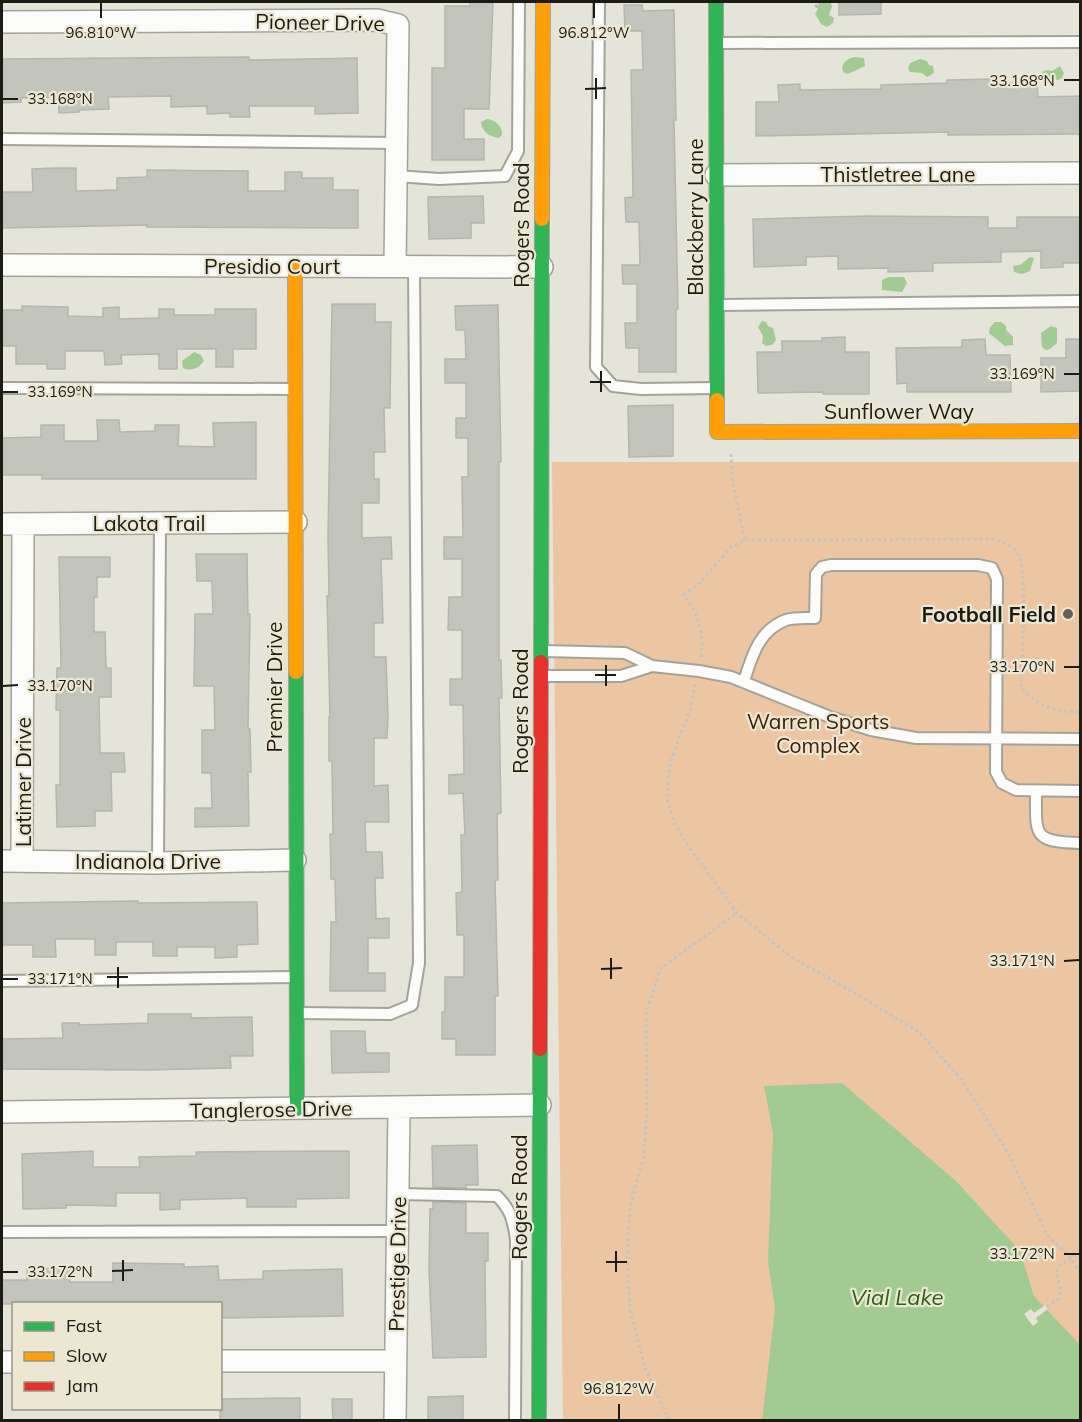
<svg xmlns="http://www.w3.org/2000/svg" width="1082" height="1422" viewBox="0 0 1082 1422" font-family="Mulish,sans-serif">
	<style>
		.green { fill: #ecc5a3 }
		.water { fill: #a2cb93 }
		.pier { fill: #e5e4d9 }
		.building { fill: #c3c4bb; stroke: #b5b6ad; stroke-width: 1.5 }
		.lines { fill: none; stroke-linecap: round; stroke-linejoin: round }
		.lane-casing { stroke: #a4a39a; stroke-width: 14 }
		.street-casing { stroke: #a4a39a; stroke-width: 24 }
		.fast-casing { stroke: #a4a39a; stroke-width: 16 }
		.slow-casing { stroke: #a4a39a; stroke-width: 16 }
		.jam-casing { stroke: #a4a39a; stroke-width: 16 }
		.path { stroke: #c5c5c0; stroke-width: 3; stroke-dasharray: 3 3; stroke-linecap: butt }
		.lane { stroke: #fbfbf9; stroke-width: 10 }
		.street { stroke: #fbfbf9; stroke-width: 21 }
		.fast { stroke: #30b455; stroke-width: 14 }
		.slow { stroke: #ff9f0a; stroke-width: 14 }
		.jam { stroke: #e5322d; stroke-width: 14 }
		.ticks { fill: none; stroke: #1d1c14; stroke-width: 2 }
		.poi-dot { fill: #636259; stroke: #ebe7d3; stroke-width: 2 }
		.labels { text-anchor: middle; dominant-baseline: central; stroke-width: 4.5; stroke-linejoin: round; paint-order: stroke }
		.street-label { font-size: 21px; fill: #1d1c14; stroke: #ebe7d3 }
		.poi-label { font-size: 21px; font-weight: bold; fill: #1d1c14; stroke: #ebe7d3; text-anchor: end }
		.park-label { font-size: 21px; fill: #3f2106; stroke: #ebe7d3 }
		.water-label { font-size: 22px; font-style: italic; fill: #2a6218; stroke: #ebe7d3 }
		.ticks-label { font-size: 15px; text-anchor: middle; fill: #1d1c14; stroke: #ebe7d3; stroke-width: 4.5; stroke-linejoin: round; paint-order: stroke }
	</style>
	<rect width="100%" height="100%" fill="#e5e4d9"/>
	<path class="green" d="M 552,462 L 1080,462 L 1080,1420 L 563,1420 Z"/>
	<path class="water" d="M 818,2 L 830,2 L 832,6 L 829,15 L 834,18 L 833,23 L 827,27 L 821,24 L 815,14 L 818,9 L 814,6 L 816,4 L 819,6 Z
		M 854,57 L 864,58 L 865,66 L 848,74 L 844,73 C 839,65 846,59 854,57 Z
		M 920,59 L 927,61 L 929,65 L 933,66 L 934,73 L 927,77 L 922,73 L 910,72 L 908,68 L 910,63 Z
		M 1060,66 L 1064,73 L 1062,78 L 1058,80 L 1052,78 L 1047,84 L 1043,82 L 1042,72 L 1046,70 L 1052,71 Z
		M 487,119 C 495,120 503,126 502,135 L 499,138 C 490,137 482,132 481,122 Z
		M 1030,257 L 1034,258 L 1030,271 L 1022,274 L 1014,272 L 1013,266 L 1020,265 Z
		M 889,277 L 904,277 L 907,283 L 902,292 L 882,290 L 882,280 Z
		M 762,321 L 766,322 L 768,326 L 773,328 L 776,340 L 772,345 L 766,346 L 762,343 L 763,336 L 758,327 Z
		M 995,322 L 1001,322 L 1006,326 L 1006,330 L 1013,337 L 1013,345 L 1005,346 L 989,333 L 990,327 Z
		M 1051,326 L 1057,328 L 1057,343 L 1050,349 L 1046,350 L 1042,347 L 1041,333 Z
		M 194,352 L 201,355 L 204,361 C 199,368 191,372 183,368 L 182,361 Z
		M 842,1083 L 956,1181 L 1020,1251 L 1034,1296 L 1080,1345 L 1080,1420 L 762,1420 L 775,1309 L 768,1261 L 773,1134 L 764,1086 Z"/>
	<path class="pier" d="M 1045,1305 L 1048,1309 L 1036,1318 L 1038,1322 L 1033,1326 L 1024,1314 L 1031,1309 L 1034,1313 Z"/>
	<path class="building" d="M 470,2 L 493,2 L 489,109 L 464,109 L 464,139 L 484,139 L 484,160 L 432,160 L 432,68 L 445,68 L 445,6 L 470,6 Z
		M 839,2 L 881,2 L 881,14 L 839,15 Z
		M 624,5 L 642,5 L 643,11 L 674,10 L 676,120 L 674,120 L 678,309 L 676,309 L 676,372 L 639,372 L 639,348 L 626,348 L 625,323 L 637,323 L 637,284 L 623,284 L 622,265 L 640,265 L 639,222 L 626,222 L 625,198 L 633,197 L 631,70 L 643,70 L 642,31 L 625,31 Z
		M 249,57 L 249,60 L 357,58 L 358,113 L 315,114 L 315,106 L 249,106 L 250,117 L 230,117 L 230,113 L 207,114 L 207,106 L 171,107 L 171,96 L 108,97 L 109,109 L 79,110 L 79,112 L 59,113 L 58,97 L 21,98 L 21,102 L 2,103 L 2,59 Z
		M 995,79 L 995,83 L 1037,82 L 1038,97 L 1080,96 L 1080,134 L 948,135 L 948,132 L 756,136 L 756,102 L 779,102 L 778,85 L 800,84 L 800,90 L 881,89 L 881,85 L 947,83 L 947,80 Z
		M 54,168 L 76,168 L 76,191 L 117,190 L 117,178 L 147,177 L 147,170 L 248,171 L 248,191 L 285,191 L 285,172 L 302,172 L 302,178 L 333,178 L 333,190 L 358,190 L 358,228 L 147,227 L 147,225 L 2,228 L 2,192 L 33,192 L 32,169 Z
		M 483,196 L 484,223 L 471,223 L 471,238 L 429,239 L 428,197 Z
		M 869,216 L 988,217 L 988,228 L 1017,228 L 1017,217 L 1080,217 L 1080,263 L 1063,263 L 1063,267 L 1041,268 L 1041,251 L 1001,252 L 1001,262 L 933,263 L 933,271 L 888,272 L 888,268 L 838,269 L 838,256 L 806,257 L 806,265 L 754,267 L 753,219 Z
		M 332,304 L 375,304 L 375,322 L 391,322 L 390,408 L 384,408 L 385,452 L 374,452 L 374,479 L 379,479 L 379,503 L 362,503 L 362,538 L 391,537 L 392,559 L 381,559 L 383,623 L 374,623 L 374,657 L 386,657 L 388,717 L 387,738 L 374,738 L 374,786 L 388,785 L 389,822 L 365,822 L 366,852 L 382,852 L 383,878 L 375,878 L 376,919 L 389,918 L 389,938 L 368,938 L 368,973 L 385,973 L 385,991 L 330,991 L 331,922 L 336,922 L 335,879 L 331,879 L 330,834 L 333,834 L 332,761 L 329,761 L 329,717 L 330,717 L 327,596 L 329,596 L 328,538 Z
		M 498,305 L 501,462 L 499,462 L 499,660 L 501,660 L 502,698 L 499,698 L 501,813 L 497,814 L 498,880 L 495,880 L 498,996 L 495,996 L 495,1055 L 456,1055 L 456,1039 L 442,1039 L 442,1012 L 445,1012 L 445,977 L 464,977 L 464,935 L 457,935 L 456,893 L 462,892 L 461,835 L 465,835 L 463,793 L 449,794 L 449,775 L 464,774 L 463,705 L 450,705 L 450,679 L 462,679 L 462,630 L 448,630 L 449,597 L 462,597 L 462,559 L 444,559 L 444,537 L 463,537 L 462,477 L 468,477 L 468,438 L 456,438 L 456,418 L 466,418 L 466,383 L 445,383 L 445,359 L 466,359 L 465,330 L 456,330 L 455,306 Z
		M 22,306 L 68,307 L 68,316 L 103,317 L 103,308 L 119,307 L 119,319 L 159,318 L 159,309 L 174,309 L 174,315 L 215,315 L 215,309 L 256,309 L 256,349 L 233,349 L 233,367 L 216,367 L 216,349 L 177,349 L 177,369 L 159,369 L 159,354 L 121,355 L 122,364 L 105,365 L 104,351 L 65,351 L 65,369 L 47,369 L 47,364 L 16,364 L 16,346 L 2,346 L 2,310 L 22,310 Z
		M 845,337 L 845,352 L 869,352 L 869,394 L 823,394 L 823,392 L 758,393 L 757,352 L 782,352 L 782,341 L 822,341 L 822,338 Z
		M 985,339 L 986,355 L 1010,355 L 1011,392 L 907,392 L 907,383 L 897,384 L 896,348 L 962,347 L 962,340 Z
		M 1066,339 L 1080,339 L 1080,391 L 1041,392 L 1041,358 L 1066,358 Z
		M 673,405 L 673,456 L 629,457 L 628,406 Z
		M 97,420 L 119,420 L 120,432 L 155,431 L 155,425 L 179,425 L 178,446 L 214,447 L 213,423 L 256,422 L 256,479 L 42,479 L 42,475 L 2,475 L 2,438 L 41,437 L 41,425 L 64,425 L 64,441 L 98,441 Z
		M 196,554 L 247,554 L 248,614 L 250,614 L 248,729 L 250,729 L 251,772 L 248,772 L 249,826 L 195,827 L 195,808 L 212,808 L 211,773 L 202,773 L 202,730 L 215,730 L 214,686 L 194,686 L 195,614 L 213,614 L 212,581 L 197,581 Z
		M 59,557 L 110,557 L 110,577 L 97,577 L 97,597 L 94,597 L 94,632 L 105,632 L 106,668 L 111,668 L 111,697 L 99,697 L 100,753 L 124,753 L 125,772 L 111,772 L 112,811 L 95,811 L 95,826 L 57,827 L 56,785 L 60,785 L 60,710 L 56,710 L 57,668 L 61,668 Z
		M 138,901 L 138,903 L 257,902 L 258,944 L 237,945 L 237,957 L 215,958 L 215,947 L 177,947 L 177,956 L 153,956 L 153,942 L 116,942 L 116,955 L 95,955 L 95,939 L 55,939 L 56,957 L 33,957 L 33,945 L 2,945 L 2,903 Z
		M 148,1014 L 191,1014 L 191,1018 L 252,1017 L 253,1056 L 230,1056 L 231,1068 L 149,1070 L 2,1069 L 2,1039 L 63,1038 L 62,1023 L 79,1023 L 79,1025 L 148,1023 Z
		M 331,1031 L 365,1031 L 366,1053 L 389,1053 L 389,1072 L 332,1073 Z
		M 477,1145 L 478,1185 L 466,1185 L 466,1188 L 433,1187 L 432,1146 Z
		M 93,1151 L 93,1167 L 140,1167 L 139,1157 L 196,1156 L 196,1152 L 349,1151 L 349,1198 L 296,1199 L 296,1207 L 247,1207 L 247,1198 L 180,1200 L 180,1209 L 160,1210 L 160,1193 L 116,1193 L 116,1206 L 66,1205 L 66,1208 L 23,1209 L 22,1154 Z
		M 433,1202 L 466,1203 L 466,1233 L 488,1233 L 488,1261 L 485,1261 L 486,1357 L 433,1358 L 429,1270 L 430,1209 L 433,1209 Z
		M 113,1263 L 184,1264 L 184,1267 L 218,1266 L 219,1280 L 263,1279 L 263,1271 L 342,1269 L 343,1316 L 220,1318 L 220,1304 L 2,1304 L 2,1280 L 27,1280 L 27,1269 L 70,1268 L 70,1282 L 113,1282 Z
		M 463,1396 L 463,1420 L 428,1420 L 428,1397 Z
		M 300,1398 L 300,1420 L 220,1420 L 220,1399 Z
		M 332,1399 L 352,1399 L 352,1420 L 333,1420 Z"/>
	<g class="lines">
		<g class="lane-casing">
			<path id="lane" d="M 599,2 L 596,367 L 613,386 L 641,389 L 716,388
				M 717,43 L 1080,42
				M 2,139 L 396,143
				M 396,176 L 439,179 L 505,176 L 518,151 L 519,2
				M 720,305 L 1080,301
				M 2,388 L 292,389
				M 544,651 L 625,653 L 652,666 L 699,671 L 731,677 L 830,717 L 871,730 L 916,738 L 1080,739
				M 543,676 L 621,676 L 652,666
				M 744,681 C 752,656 759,630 786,620 C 795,617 806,618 815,618 L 816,574 L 822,567 L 831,565 L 978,565 L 992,568 L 997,579 L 996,772 L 1002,783 L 1016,790 L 1080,791
				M 1036,791 C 1036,835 1032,842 1080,843
				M 158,863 L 160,523
				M 2,981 L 295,977
				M 298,1013 L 390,1014 L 412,1005 L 419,963 L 414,266
				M 398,1194 L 497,1196 C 511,1210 513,1220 516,1239 L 515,1420
				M 2,1232 L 397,1231"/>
		</g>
		<g class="street-casing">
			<path id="street" d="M 2,22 L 377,20 L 398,25 L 395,266
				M 716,175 L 1080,173
				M 2,265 L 542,267
				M 2,524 L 296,522
				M 2,861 L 158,863 L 295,860
				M 22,861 L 23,524
				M 2,1112 L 540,1105
				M 220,1361 L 395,1361
				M 2,1362 L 14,1362
				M 395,1420 L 399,1108"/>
		</g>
		<g class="fast-casing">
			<path id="fast" d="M 716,2 L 717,400
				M 541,662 L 542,219
				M 296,672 L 297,1109
				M 539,1420 L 540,1049"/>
		</g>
		<g class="slow-casing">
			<path id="slow" d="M 542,219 L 543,2
				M 295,266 L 296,672
				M 717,400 L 717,432 L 1080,431"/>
		</g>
		<g class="jam-casing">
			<path id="jam" d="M 540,1049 L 541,662"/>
		</g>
		<path class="path" d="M 731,454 L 733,484 L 745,540
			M 701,657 C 704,633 699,614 684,595 L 700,583 L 731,547 L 745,540 L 991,539 C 1000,541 1010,543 1016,551 C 1030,567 1021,663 1021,688 C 1039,707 1055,711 1080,712
			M 695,684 L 691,709 L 679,737 L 669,769 L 667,799 L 674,822 L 689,847 L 737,913 L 791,957 L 857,994 L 919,1032 L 962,1080 L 1008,1153 L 1047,1235 L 1071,1258 L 1080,1272
			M 1047,1307 L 1058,1299 L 1061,1291 L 1056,1272 L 1060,1265 L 1080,1253
			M 669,1420 L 645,1368 L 630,1309 L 627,1261 L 630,1208 L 644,1155 L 647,1111 L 646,1014 L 660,969 L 737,913"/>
		<use href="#lane" class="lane"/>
		<use href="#street" class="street"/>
		<use href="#fast" class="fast"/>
		<use href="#slow" class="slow"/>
		<use href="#jam" class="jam"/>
	</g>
	<path class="ticks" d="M 101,3 L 101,18M 594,3 L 594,18M 596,78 L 596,99M 1064,80 L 1079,80M 585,89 L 606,88M 3,99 L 18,99M 601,371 L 601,392M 1064,374 L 1079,374M 590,382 L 611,382M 3,392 L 18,392M 606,665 L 606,686M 1064,667 L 1079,667M 595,675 L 616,675M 3,686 L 18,685M 611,958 L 611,979M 1064,961 L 1079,960M 118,967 L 118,988M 601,969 L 622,968M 107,977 L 128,977M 3,979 L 18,979M 616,1251 L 616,1272M 1064,1254 L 1079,1254M 123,1260 L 123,1281M 606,1262 L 627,1262M 112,1271 L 133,1270M 3,1272 L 18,1272M 619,1404 L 619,1419"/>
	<circle class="poi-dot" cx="1068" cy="614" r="6"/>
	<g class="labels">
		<g class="street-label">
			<text transform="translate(320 22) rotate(1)">Pioneer Drive</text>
			<text x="898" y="174">Thistletree Lane</text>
			<text transform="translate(695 217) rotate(-90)">Blackberry Lane</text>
			<text transform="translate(521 225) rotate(-90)">Rogers Road</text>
			<text x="272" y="266">Presidio Court</text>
			<text x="899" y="411">Sunflower Way</text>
			<text x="149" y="523">Lakota Trail</text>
			<text transform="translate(274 687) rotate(-90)">Premier Drive</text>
			<text transform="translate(520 711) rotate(-90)">Rogers Road</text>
			<text transform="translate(23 782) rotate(-90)">Latimer Drive</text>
			<text x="148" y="861">Indianola Drive</text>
			<text transform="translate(271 1109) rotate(-1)">Tanglerose Drive</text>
			<text transform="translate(519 1197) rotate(-90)">Rogers Road</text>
			<text transform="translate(397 1264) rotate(-89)">Prestige Drive</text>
		</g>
		<g class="poi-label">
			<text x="1056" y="614">Football Field</text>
		</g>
		<g class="park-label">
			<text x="818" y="721">Warren Sports<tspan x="818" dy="24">Complex</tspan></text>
		</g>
		<g class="water-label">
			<text x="897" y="1297">Vial Lake</text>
		</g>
	</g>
	<g class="ticks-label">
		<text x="101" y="38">96.810°W</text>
		<text x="594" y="38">96.812°W</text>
		<text x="1022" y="86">33.168°N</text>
		<text x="60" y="104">33.168°N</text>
		<text x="1022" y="379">33.169°N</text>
		<text x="60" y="397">33.169°N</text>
		<text x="1022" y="672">33.170°N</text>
		<text x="60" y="691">33.170°N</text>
		<text x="1022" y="966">33.171°N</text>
		<text x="60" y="984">33.171°N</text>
		<text x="1022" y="1259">33.172°N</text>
		<text x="60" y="1277">33.172°N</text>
		<text x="619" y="1394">96.812°W</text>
	</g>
	<rect width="1082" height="1422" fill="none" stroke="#1d1c14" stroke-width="6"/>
	<rect x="12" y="1302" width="210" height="108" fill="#ebe7d3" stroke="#999687" stroke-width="1.5"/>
	<rect x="24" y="1322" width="30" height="9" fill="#30b455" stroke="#999687" stroke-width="1.5"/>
	<text x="66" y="1332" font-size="18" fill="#1d1c14">Fast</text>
	<rect x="24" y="1352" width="30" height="9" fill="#ff9f0a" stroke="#999687" stroke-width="1.5"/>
	<text x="66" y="1362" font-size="18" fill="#1d1c14">Slow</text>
	<rect x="24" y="1382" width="30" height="9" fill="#e5322d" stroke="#999687" stroke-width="1.5"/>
	<text x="66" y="1392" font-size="18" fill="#1d1c14">Jam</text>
</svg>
